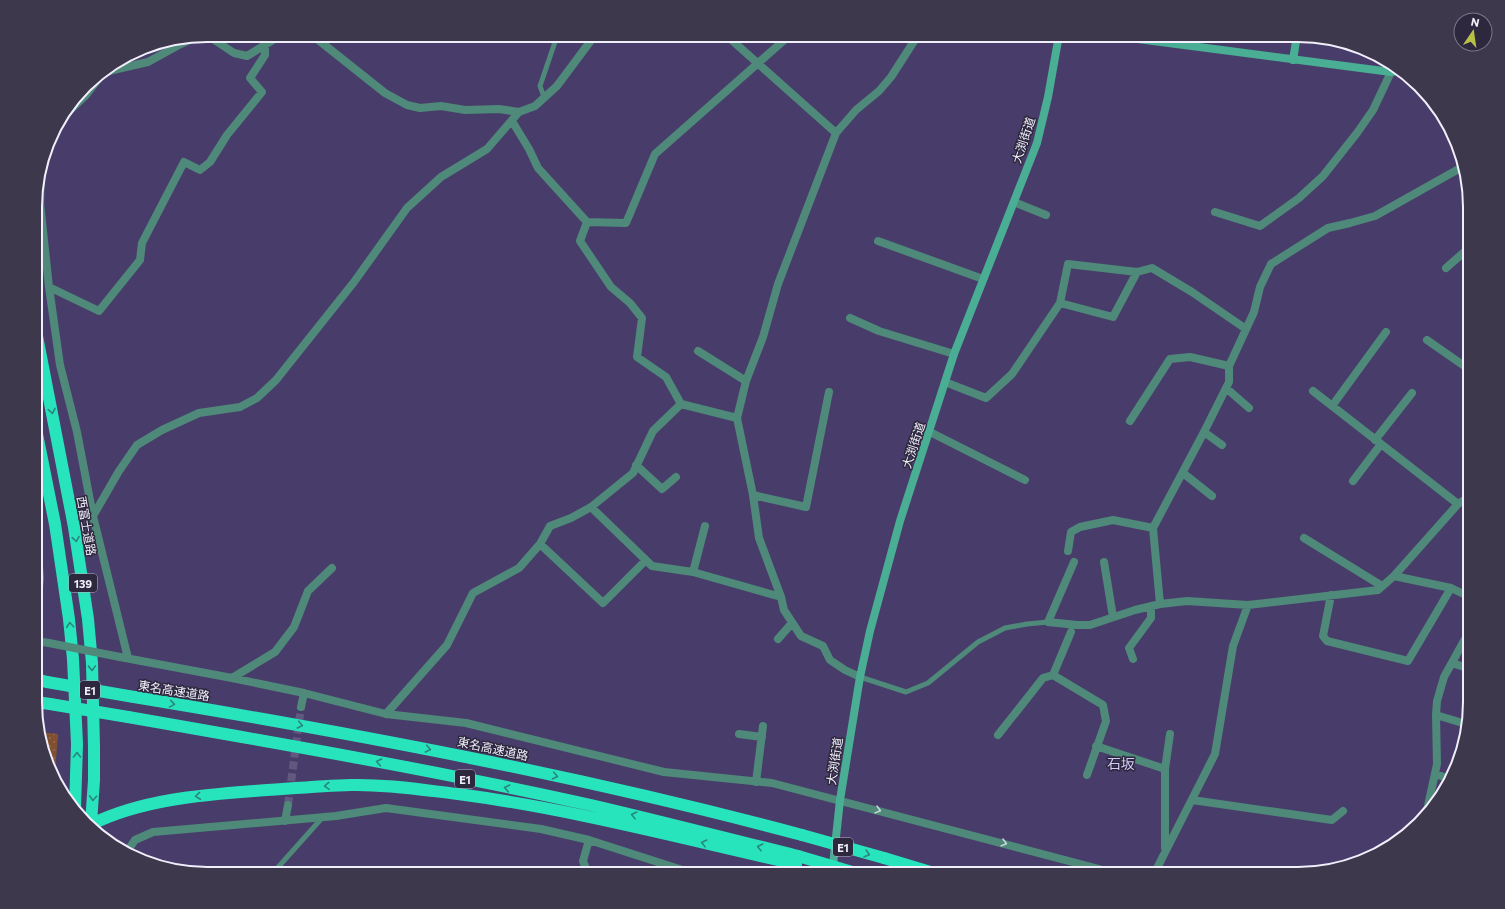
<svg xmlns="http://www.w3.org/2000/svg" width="1505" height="909" viewBox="0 0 1505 909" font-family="Commissioner,'Noto Sans JP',sans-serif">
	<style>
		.grass { fill: url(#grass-dots) }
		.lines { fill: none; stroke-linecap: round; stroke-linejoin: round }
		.street-tunnel { stroke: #615880; stroke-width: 8; stroke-dasharray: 8 4; stroke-linecap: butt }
		.lane { stroke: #4e8979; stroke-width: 5 }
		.street { stroke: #4e8979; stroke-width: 8 }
		.secondary { stroke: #49ae94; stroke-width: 8 }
		.highway { stroke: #28e4bd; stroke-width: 12 }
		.street-bridge { stroke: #4e8979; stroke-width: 8 }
		.highway-bridge { stroke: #28e4bd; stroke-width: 12 }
		.oneway { stroke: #2a867d }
		.oneway2 { stroke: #c8d6da }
		.labels { text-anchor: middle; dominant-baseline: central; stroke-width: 3; stroke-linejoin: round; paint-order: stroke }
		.shield { fill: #2d283d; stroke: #b6b3c2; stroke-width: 1 }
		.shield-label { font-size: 11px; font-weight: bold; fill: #f1effb }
		.street-label { font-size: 12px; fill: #f1effb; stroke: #2d283d }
		.quarter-label { font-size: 14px; fill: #d4ccf8; stroke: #2d283d }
		.rim { fill: none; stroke: #f1effb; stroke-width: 2 }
	</style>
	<defs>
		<pattern id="grass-dots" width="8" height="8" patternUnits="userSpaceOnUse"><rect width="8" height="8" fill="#815030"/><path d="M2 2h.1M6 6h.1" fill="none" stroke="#936a4f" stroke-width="1.8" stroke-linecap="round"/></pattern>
	</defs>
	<rect width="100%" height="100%" fill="#483d6a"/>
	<path class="grass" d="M 39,732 L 58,734 L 55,773 Z"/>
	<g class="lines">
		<path class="street-tunnel" d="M 288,805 L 301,707"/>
		<path class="lane" d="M 544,97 L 540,86 L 555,42 L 562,35
			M 860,677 L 906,692 L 928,683 L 978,642 L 1005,628 L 1027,624 L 1048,622
			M 272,874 L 322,818"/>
		<path class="street" d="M 312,35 L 385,93 L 407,105 L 420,108 L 441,106 L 465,110 L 499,109 L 519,112
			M 726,35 L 836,133
			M 200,36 L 210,37 L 234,53 L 247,56 L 281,35
			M 67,113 L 86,95 L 102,74 L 113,70 L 148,62 L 177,46 L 196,37
			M 512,121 L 529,149 L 538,168 L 587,222 L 580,241 L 611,287 L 630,303 L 642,318 L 637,357 L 666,377 L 681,404
			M 41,171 L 40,203 L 49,287 L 60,365 L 77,432 L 93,516 L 128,658
			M 1014,202 L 1046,215
			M 1215,212 L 1260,226 L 1299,198 L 1323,176 L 1357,133 L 1373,110 L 1391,72
			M 587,222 L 626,223 L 655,154 L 790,35
			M 878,241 L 983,279
			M 1446,268 L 1470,247
			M 49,287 L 99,311 L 140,260 L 142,243 L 184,162 L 200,170 L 210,162 L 227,135 L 262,92 L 250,78 L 265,55 L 265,46
			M 1060,303 L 1113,317 L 1137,272
			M 850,318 L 879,331 L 954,354
			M 1427,340 L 1470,370
			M 698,351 L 746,381
			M 945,382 L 986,398 L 1012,374 L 1060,303 L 1068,264 L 1137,272 L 1152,268 L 1192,292 L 1246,329
			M 1226,388 L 1249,408
			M 1313,391 L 1458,504
			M 1332,406 L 1386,332
			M 1130,421 L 1170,359 L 1190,357 L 1229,366
			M 930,432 L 1025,480
			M 1204,432 L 1222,445
			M 1375,440 L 1412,393
			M 636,465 L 662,489 L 676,477
			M 1183,473 L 1212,496
			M 1353,481 L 1381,444
			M 753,495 L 806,507 L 829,392
			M 591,507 L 652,566 L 693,572 L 781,597
			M 93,516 L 119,471 L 137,445 L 162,430 L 199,413 L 240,407 L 257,398 L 276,380 L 354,282 L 407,208 L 441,177 L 487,149 L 519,112 L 535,106 L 557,86 L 595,35
			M 36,528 L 40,578 L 36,619
			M 1153,528 L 1204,432 L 1229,382 L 1229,366 L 1254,312 L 1260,287 L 1271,264 L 1328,228 L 1350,223 L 1375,216 L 1464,166
			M 1304,538 L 1382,586
			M 540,544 L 603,603 L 646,560
			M 1068,551 L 1071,532 L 1080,527 L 1113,520 L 1153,528 L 1160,604
			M 1074,562 L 1048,622 L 1077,625 L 1090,625 L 1135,610 L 1160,604 L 1187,601 L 1248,605 L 1378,590 L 1394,576 L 1458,504 L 1470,496
			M 1104,562 L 1113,617
			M 693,572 L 705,526
			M 1394,576 L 1451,588 L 1470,597
			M 1331,595 L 1323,636 L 1327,641 L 1408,661 L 1451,588
			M 778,639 L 792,623
			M 36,641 L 49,643
			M 120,657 L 232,678 L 304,693 L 386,714 L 466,723 L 664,772 L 772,783 L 1118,874
			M 1133,659 L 1129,648 L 1151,618 L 1151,606
			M 1452,663 L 1470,669
			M 1053,675 L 1071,632
			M 860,677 L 845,670 L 830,660 L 823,646 L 801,636 L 784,610 L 781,597 L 759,538 L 753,495 L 737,418 L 746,381 L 763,337 L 778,284 L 836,133 L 856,110 L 879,91 L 891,77 L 918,35
			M 232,678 L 275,652 L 294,627 L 308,591 L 332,568
			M 301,707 L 304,693
			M 386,714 L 447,645 L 473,593 L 519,568 L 540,544 L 550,526 L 571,518 L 591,507 L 633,473 L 653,431 L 681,404 L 737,418
			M 1436,715 L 1466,724
			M 739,734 L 762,737
			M 998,735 L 1043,678 L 1053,675 L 1103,705 L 1106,721 L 1087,775
			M 1096,746 L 1165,769 L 1165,848
			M 1165,769 L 1170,734
			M 1435,774 L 1450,779
			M 756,782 L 763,726
			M 1192,800 L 1332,820 L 1343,811
			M 1426,815 L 1437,764 L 1436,715 L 1437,701 L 1444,677 L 1470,630
			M 285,821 L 288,805
			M 126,853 L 135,840 L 153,832 L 336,816 L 386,808 L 541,829 L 589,840 L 695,874
			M 588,874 L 583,861 L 589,840
			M 1154,874 L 1215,754 L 1233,646 L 1248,605"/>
		<path class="secondary" d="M 1107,35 L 1391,72 L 1398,71
			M 1293,60 L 1297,35
			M 832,874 L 840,800 L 860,677 L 870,631 L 900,521 L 954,354 L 1037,143 L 1048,97 L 1059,35"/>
		<path class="highway" d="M 36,331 L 74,527 L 88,619 L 92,663 L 94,747 L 94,780 L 91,823
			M 36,429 L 55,524 L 69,619 L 73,659 L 77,744 L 75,808
			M 36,679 L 47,682
			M 134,697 C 358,734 582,776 802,835
			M 36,702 L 50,704
			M 128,717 C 283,744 438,771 591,805 C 660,821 729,839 798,856
			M 92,824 C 141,800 200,795 254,791 C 286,789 318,786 351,785 C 386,784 423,790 458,794 C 572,809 684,839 796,864
			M 884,858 L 937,874"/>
		<path class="street-bridge" d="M 49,643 L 120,657"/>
		<path class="highway-bridge" d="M 47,682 L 134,697
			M 50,704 L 128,717
			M 802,835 L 884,858
			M 798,856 L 859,874"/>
	</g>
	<defs><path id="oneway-chevron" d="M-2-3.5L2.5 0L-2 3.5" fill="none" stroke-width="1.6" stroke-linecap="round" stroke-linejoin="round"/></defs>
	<g class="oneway">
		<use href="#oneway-chevron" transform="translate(52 411) rotate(79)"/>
		<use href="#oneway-chevron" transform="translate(76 539) rotate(81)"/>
		<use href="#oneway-chevron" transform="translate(70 625) rotate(-95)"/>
		<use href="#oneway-chevron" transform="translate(92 668) rotate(88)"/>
		<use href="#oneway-chevron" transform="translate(172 704) rotate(9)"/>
		<use href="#oneway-chevron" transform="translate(300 725) rotate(11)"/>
		<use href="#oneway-chevron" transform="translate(428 749) rotate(11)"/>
		<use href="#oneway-chevron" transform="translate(77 755) rotate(-90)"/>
		<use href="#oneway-chevron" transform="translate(379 762) rotate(-169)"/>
		<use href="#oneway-chevron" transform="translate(555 776) rotate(12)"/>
		<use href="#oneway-chevron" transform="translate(327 786) rotate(176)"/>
		<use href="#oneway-chevron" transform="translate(507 788) rotate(-168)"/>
		<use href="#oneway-chevron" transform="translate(198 796) rotate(174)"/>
		<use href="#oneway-chevron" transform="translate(93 798) rotate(93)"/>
		<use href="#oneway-chevron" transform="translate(634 815) rotate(-166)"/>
		<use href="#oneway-chevron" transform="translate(704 843) rotate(-166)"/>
		<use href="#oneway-chevron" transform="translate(760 847) rotate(-166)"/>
		<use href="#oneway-chevron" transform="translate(867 854) rotate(16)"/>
	</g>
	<g class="oneway2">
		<use href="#oneway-chevron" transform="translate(878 810) rotate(15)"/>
		<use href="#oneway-chevron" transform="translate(1004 843) rotate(15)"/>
	</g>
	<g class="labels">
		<g class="shield">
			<rect x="69" y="574" width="28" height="18" rx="3"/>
			<rect x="80" y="681" width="20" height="18" rx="3"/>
			<rect x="455" y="770" width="20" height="18" rx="3"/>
			<rect x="833" y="838" width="20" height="18" rx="3"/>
		</g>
		<g class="shield-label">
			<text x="83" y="583">139</text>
			<text x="90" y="690">E1</text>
			<text x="465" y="779">E1</text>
			<text x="843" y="847">E1</text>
		</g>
		<g class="street-label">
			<text transform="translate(1023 140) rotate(-72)">大渕街道</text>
			<text transform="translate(913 445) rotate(-72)">大渕街道</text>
			<text transform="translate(87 526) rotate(80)">西富士道路</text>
			<text transform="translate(174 690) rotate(9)">東名高速道路</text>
			<text transform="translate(493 748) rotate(12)">東名高速道路</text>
			<text transform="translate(834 761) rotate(-81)">大渕街道</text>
		</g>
		<g class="quarter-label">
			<text x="1121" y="763">石坂</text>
		</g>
	</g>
	<path d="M0 0H1505V909H0ZM207 42H1298A165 165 0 0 1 1463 207V702A165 165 0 0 1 1298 867H207A165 165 0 0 1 42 702V207A165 165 0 0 1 207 42Z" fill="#3d384c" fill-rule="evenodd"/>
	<path class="rim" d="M207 42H1298A165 165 0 0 1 1463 207V702A165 165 0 0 1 1298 867H207A165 165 0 0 1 42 702V207A165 165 0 0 1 207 42Z"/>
	<g transform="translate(1473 32) rotate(13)"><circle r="19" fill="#2d283d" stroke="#7b7889"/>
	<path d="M0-3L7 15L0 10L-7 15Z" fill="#b7c147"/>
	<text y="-6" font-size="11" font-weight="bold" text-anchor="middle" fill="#f1effb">N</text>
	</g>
</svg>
